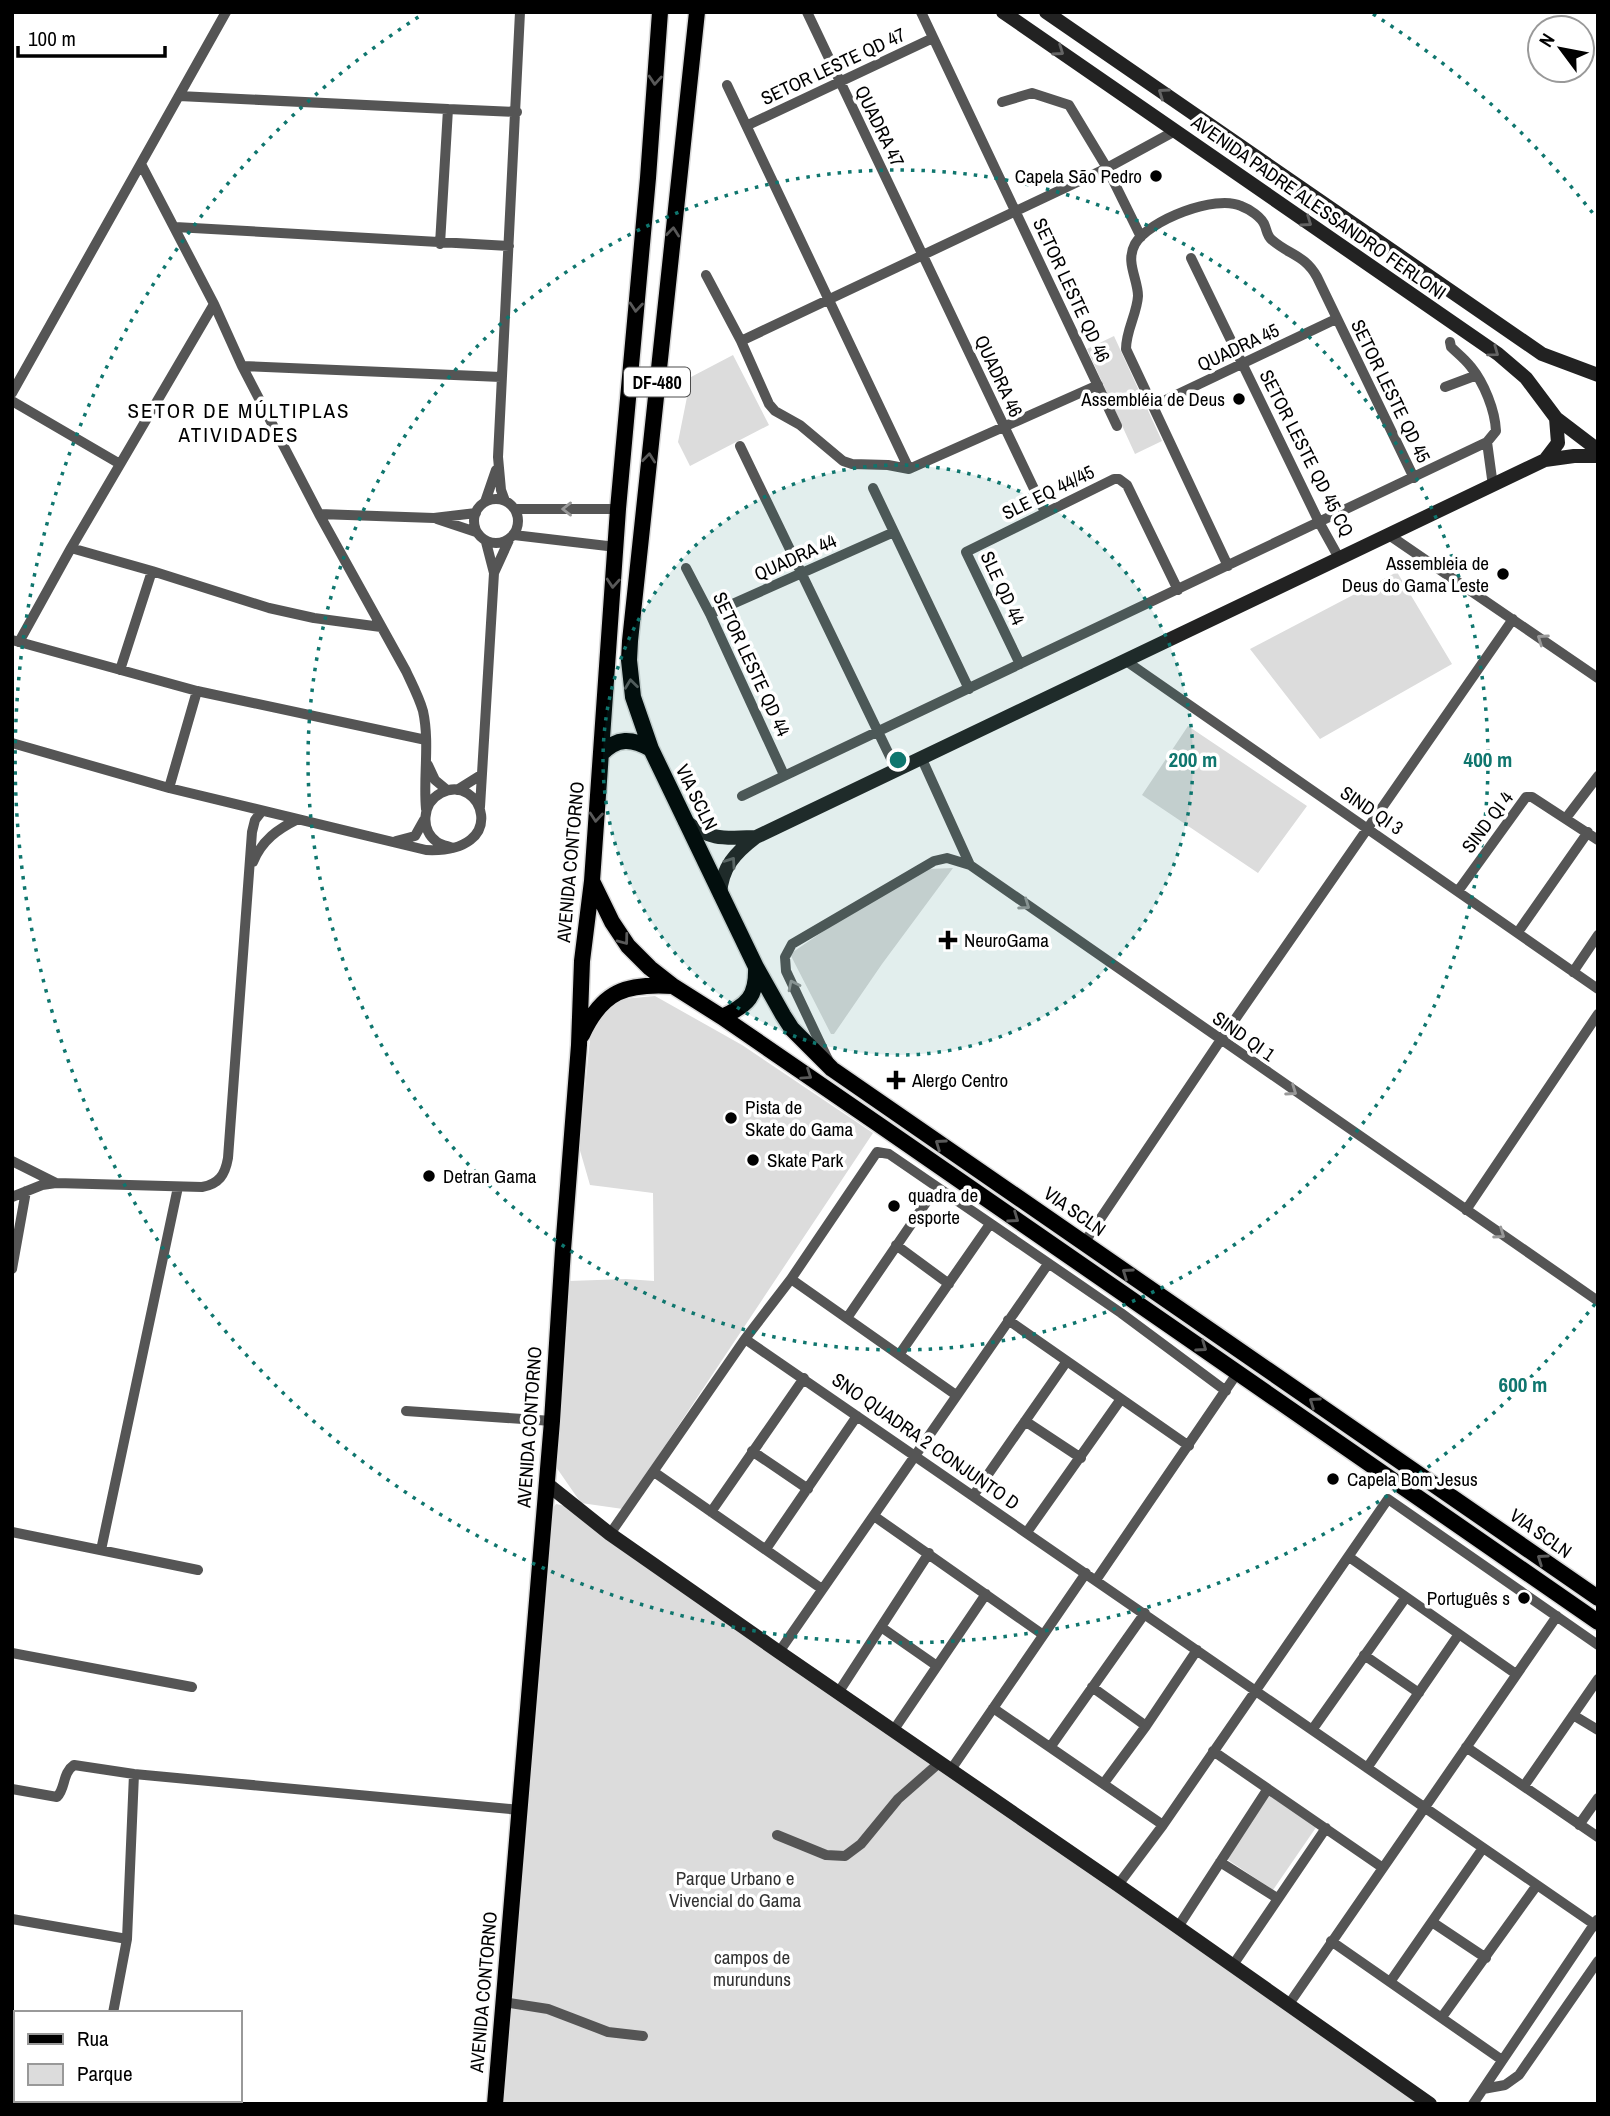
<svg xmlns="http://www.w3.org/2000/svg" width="1610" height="2116" viewBox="0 0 1610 2116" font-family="'Archivo Narrow',sans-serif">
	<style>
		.green { fill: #dcdcdc }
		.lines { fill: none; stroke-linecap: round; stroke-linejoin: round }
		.stream { stroke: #a3a3a3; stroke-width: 2.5 }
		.primary-casing { stroke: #dbdbdb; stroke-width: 19 }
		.street { stroke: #555; stroke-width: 10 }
		.secondary { stroke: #222; stroke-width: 14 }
		.primary { stroke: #000; stroke-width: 16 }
		.oneway { stroke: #646464 }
		.oneway2 { stroke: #595959 }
		.oneway3 { stroke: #999 }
		.ring { fill: none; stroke: #0f766e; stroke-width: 3.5; stroke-dasharray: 3.5 7 }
		.poi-dot { fill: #000; stroke: #fff; stroke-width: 2.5 }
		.labels { text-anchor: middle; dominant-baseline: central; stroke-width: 7; stroke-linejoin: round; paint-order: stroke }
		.shield { fill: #fff; stroke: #4c4c4c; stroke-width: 2 }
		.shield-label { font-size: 18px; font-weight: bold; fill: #000 }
		.street-label { font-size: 19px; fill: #000; stroke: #fff }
		.poi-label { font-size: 19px; fill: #000; stroke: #fff; text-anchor: start }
		.park-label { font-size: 19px; fill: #333; stroke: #fff }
		.neighbourhood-label { font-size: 21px; letter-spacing: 2px; fill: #000; stroke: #fff }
		.centre { fill: #0f766e; stroke: #fff; stroke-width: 3.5 }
		.ring-label { font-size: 21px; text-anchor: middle; font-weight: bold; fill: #0f766e; stroke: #fff; stroke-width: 7; stroke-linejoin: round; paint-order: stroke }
	</style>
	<rect width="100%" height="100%" fill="#fff"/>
	<path class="green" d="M 1114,336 L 1162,441 L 1135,454 L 1087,349 Z
		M 733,355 L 769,425 L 690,466 L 678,442 L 691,377 Z
		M 1397,572 L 1452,664 L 1320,739 L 1250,649 Z
		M 1188,726 L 1307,806 L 1258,873 L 1142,795 Z
		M 953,868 L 882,964 L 834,1034 L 831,1034 L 790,954 L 850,913 L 928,869 Z
		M 655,996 L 742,1045 L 873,1133 L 623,1509 L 581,1503 L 554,1464 L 569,1281 L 626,1279 L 654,1281 L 653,1193 L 590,1185 L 579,1147 L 591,1029 L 611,1000 Z
		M 556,1504 L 565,1506 L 1423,2104 L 501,2104 L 550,1512 Z
		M 1267,1794 L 1317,1826 L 1273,1890 L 1225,1858 Z"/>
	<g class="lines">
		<path class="stream" d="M 165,2104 L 165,2100"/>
		<g class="primary-casing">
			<path id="primary" d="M 697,12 L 630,641 L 629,660 L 633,697 L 651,749 L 756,967 L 783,1015 L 792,1029 L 832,1069 L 1598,1598
				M 601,754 C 617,737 632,738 651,749
				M 593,883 L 612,922 L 628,946 L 650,968 L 673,986 L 722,1017 L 878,1124 L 1598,1622
				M 722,1017 C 748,1005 757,996 756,967
				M 582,1035 C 602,991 626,983 673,986
				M 495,2104 L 552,1421 L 563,1250 L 579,1045 L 582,961 L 592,881 L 618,509 L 648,178 L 660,12"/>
		</g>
		<path class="street" d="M 807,12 L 1045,512
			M 921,12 L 1117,426
			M 727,85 L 909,469
			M 179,96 L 448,109 L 440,244
			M 1002,102 L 1032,93 L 1069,105 L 1107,168 L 1141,237
			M 448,109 L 517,112
			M 748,125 L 933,38
			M 141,164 L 214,304 L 242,366 L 319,514 L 406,671 C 412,684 419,697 423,711 C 430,743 423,777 426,809
			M 175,227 L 509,246
			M 1191,258 L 1319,522 L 1339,558
			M 706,275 L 741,341 L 1107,168 L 1175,131
			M 741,341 L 769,404 L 775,411 L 800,425 L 843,461 L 852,464 L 888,465 L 909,469 L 1098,385
			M 242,366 L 501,377
			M 1445,387 L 1477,375
			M 12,393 L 226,12
			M 12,401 L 120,464
			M 1153,406 L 1336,319
			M 1487,442 L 1493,486
			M 740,446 L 896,769
			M 873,488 L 969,689
			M474 521a22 22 0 1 1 44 0a22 22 0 1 1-44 0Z
			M 505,501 L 501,490 L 498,457 L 520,12
			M 485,502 L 496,470
			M 515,509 L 618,509
			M 319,514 L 434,518 L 476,513
			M 437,519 L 476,532
			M 514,535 L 616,547
			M 1389,535 L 1598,678
			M 71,548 L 152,571 L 269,608 L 314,618 L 381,627
			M 1228,566 L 1126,349 C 1126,330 1137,314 1138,296 C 1138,279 1125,262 1135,244 C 1149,220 1216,194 1241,206 C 1249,209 1262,217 1265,226 C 1267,231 1267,236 1272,240 C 1289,255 1305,255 1317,277 L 1414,478
			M 686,568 L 710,614 L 784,775
			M 494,573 L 509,540
			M 710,614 L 894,532
			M 12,640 L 197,691 L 426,740
			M 19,642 L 71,548 L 214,304
			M 1126,661 L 1598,989
			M 1020,664 L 966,552 L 1114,479 L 1119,479 L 1127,485 L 1178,590
			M 120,670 L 152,571
			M 12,743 L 169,788 L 426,850 C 512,854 482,772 441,793 C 422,803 420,830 437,842 C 441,845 448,846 453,848
			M 921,757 L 970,865 L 1598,1301
			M 428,765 L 435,780 L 447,790
			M 169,788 L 197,691
			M 457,790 L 481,775
			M 742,796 L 1487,442 L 1496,431 C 1495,410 1484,383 1471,367 C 1465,359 1457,353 1451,347 L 1450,342
			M 480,807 L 494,573 L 486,542
			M 1566,818 L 1598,776
			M 396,841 L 415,836 L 424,820
			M 253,862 C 262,840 278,829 298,819
			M 1458,891 L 1526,797 L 1532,797 L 1598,840
			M 1518,932 L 1588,832
			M 1573,972 L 1598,935
			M 830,1064 L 786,971 L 785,957 L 792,944 L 934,861 L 947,858 L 970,865
			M 12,1161 L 56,1183
			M 12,1197 L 42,1185 L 56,1183 L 202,1187 C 219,1184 225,1175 228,1158 L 252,832 L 255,820 L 262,811
			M 1466,1210 L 1598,1014
			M 1084,1243 L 1220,1041 L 1513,619
			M 896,1245 L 949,1284
			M 12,1269 L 26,1191
			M 791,1279 L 956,1395
			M 847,1318 L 936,1188
			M 1008,1320 L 1189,1446
			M 745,1339 L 1598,1927
			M 899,1355 L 990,1224
			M 406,1411 L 552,1421
			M 1025,1421 L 1081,1458
			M 752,1451 L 808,1489
			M 654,1472 L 822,1589
			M 973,1496 L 1067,1361
			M 711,1512 L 804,1378
			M 874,1516 L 1042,1634
			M 12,1532 L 198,1570
			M 1027,1532 L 1121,1399
			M 610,1534 L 745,1339 L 791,1279 L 877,1152 L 889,1154 L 1121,1313 L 1226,1391
			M 766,1549 L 857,1416
			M 101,1550 L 178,1187
			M 1349,1557 L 1516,1674
			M 1096,1580 L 1238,1372
			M 881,1627 L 937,1666
			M 779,1652 L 1048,1264
			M 12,1653 L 192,1687
			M 1364,1655 L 1419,1693
			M 1092,1687 L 1146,1726
			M 838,1693 L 929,1553
			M 993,1708 L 1163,1825
			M 1573,1715 L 1598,1730
			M 1312,1730 L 1406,1597
			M 893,1731 L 986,1594
			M 1051,1746 L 1145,1613
			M 1466,1747 L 1598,1837
			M 1213,1751 L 1383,1868
			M 1367,1768 L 1459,1634
			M 950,1771 L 1086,1573
			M 1104,1783 L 1146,1726 L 1197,1650
			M 1524,1786 L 1598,1679
			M 12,1789 L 57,1797 C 66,1788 62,1773 74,1765 L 134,1774 L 520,1810
			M 1579,1825 L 1598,1798
			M 777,1835 L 826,1855 L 845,1856 L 861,1844 L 898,1799 L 939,1763
			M 1220,1862 L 1277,1898
			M 1118,1885 L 1163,1825 L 1388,1499 L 1598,1645
			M 12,1919 L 127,1939
			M 1432,1922 L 1486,1958
			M 1178,1927 L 1267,1790
			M 1331,1941 L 1502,2060
			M 1233,1965 L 1326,1828
			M 1390,1982 L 1483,1848
			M 503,2002 L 548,2009 L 608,2032 L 643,2036
			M 1289,2004 L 1557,1616
			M 113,2013 L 127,1939 L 134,1774
			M 1442,2017 L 1537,1885
			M 12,2041 L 16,2042
			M 1483,2089 L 1505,2085 L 1519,2075 L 1598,1961
			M 99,2104 L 99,2100
			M 1473,2104 L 1597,1920"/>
		<path class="secondary" d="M 1003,12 L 1498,354 L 1526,378 L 1556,418 L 1598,450
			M 1046,12 L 1542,354 L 1598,375
			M 1545,460 L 1558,443 L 1556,418
			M 685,821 C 711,841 725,838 756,837
			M 720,894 C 722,867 735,853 756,837 L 1545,460 L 1574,456 L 1598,456
			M 546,1483 L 610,1534 L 779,1652 L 1118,1885 L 1430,2104"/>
		<use href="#primary" class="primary"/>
	</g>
	<defs><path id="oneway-chevron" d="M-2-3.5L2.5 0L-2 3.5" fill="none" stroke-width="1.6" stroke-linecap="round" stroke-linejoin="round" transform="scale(1.75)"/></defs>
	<g class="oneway">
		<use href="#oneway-chevron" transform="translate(1059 51) rotate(35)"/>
		<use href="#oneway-chevron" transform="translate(1163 93) rotate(-145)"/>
		<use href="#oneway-chevron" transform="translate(1307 222) rotate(35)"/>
		<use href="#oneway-chevron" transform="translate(1494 352) rotate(36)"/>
		<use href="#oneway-chevron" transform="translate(731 862) rotate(-55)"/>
	</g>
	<g class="oneway2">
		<use href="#oneway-chevron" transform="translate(655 80) rotate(94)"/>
		<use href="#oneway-chevron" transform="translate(673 232) rotate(-84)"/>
		<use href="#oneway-chevron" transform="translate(636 307) rotate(95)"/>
		<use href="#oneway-chevron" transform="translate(649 458) rotate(-84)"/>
		<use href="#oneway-chevron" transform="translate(613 583) rotate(94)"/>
		<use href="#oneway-chevron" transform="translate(631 684) rotate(-97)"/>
		<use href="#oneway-chevron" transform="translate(596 817) rotate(95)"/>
		<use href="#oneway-chevron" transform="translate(624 940) rotate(53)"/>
		<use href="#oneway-chevron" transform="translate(807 1075) rotate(34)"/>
		<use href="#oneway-chevron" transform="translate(940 1144) rotate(-145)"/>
		<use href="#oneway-chevron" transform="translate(1014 1218) rotate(35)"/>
		<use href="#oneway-chevron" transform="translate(1127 1273) rotate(-145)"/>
		<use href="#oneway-chevron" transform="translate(1202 1347) rotate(35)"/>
		<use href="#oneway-chevron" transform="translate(1314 1402) rotate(-145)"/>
		<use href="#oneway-chevron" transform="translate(1542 1559) rotate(-145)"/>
	</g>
	<g class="oneway3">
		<use href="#oneway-chevron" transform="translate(567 509) rotate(180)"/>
		<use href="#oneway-chevron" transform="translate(1542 639) rotate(-145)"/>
		<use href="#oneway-chevron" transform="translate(1025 905) rotate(35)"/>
		<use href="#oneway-chevron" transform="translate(793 985) rotate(-116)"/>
		<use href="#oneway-chevron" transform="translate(1292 1091) rotate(35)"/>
		<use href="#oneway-chevron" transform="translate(1500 1234) rotate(35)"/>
	</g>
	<circle cx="898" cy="760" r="295" fill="#0f766e" fill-opacity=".12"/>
	<g class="ring">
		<circle cx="898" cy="760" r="295"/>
		<circle cx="898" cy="760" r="590"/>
		<path d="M1595 1304A884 884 0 1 1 423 14M1373 14A884 884 0 0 1 1595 216"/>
	</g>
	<g class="poi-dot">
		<circle cx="1156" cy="176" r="7"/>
		<circle cx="1239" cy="399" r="7"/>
		<circle cx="1503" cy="574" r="7"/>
		<path d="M944.5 929.5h7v7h7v7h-7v7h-7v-7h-7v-7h7z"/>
		<path d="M892.5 1069.5h7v7h7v7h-7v7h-7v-7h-7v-7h7z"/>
		<circle cx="731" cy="1118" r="7"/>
		<circle cx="753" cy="1160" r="7"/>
		<circle cx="429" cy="1176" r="7"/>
		<circle cx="894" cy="1206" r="7"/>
		<circle cx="1333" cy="1479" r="7"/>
		<circle cx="1524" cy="1598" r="7"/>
	</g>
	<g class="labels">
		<rect class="shield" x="624" y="367.5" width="66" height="29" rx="5"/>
		<g class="shield-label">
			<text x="657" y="382">DF-480</text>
		</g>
		<g class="street-label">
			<text transform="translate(833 66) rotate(-25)">SETOR LESTE QD 47</text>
			<text transform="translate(880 126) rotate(64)">QUADRA 47</text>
			<text transform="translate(1319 207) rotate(35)">AVENIDA PADRE ALESSANDRO FERLONI</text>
			<text transform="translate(1072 290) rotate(65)">SETOR LESTE QD 46</text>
			<text transform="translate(1238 347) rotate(-25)">QUADRA 45</text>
			<text transform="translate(999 376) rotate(65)">QUADRA 46</text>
			<text transform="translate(1391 391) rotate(64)">SETOR LESTE QD 45</text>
			<text transform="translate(1307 453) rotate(63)">SETOR LESTE QD 45 CQ</text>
			<text transform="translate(1048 492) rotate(-26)">SLE EQ 44/45</text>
			<text transform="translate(795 557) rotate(-24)">QUADRA 44</text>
			<text transform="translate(1003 588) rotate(65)">SLE QD 44</text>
			<text transform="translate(752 664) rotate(65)">SETOR LESTE QD 44</text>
			<text transform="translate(697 797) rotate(64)">VIA SCLN</text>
			<text transform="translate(1372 810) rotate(34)">SIND QI 3</text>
			<text transform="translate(1487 822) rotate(-53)">SIND QI 4</text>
			<text transform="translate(570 862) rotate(-85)">AVENIDA CONTORNO</text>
			<text transform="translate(1244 1036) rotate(35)">SIND QI 1</text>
			<text transform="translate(1075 1211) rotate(35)">VIA SCLN</text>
			<text transform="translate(529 1427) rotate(-86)">AVENIDA CONTORNO</text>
			<text transform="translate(926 1441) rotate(35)">SNO QUADRA 2 CONJUNTO D</text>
			<text transform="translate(1541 1533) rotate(35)">VIA SCLN</text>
			<text transform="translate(483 1992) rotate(-85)">AVENIDA CONTORNO</text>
		</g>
		<g class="poi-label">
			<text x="1142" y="176" text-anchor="end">Capela São Pedro</text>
			<text x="1225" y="399" text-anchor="end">Assembléia de Deus</text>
			<text x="1489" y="563" text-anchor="end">Assembleia de<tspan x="1489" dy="22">Deus do Gama Leste</tspan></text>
			<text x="964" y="940">NeuroGama</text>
			<text x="912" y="1080">Alergo Centro</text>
			<text x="745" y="1107">Pista de<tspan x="745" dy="22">Skate do Gama</tspan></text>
			<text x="767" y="1160">Skate Park</text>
			<text x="443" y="1176">Detran Gama</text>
			<text x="908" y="1195">quadra de<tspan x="908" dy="22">esporte</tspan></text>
			<text x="1347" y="1479">Capela Bom Jesus</text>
			<text x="1510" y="1598" text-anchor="end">Português s</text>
		</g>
		<g class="park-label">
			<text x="735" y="1878">Parque Urbano e<tspan x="735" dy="22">Vivencial do Gama</tspan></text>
			<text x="752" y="1957">campos de<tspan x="752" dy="22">murunduns</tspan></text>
		</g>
		<g class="neighbourhood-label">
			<text x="239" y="410">SETOR DE MÚLTIPLAS<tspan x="239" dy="24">ATIVIDADES</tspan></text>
		</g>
	</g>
	<circle cx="898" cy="760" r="10" class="centre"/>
	<g class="ring-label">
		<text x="1193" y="767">200 m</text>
		<text x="1488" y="767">400 m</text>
		<text x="1523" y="1392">600 m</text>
	</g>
	<rect width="1610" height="2116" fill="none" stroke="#000000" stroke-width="28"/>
	<rect x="14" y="2011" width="228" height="91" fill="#ffffff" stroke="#999999" stroke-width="2"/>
	<rect x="28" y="2034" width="35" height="10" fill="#000000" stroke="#999999" stroke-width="2"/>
	<text x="77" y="2046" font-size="21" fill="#000000">Rua</text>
	<rect x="28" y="2064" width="35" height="21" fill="#dcdcdc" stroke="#999999" stroke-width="2"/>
	<text x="77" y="2081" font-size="21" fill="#000000">Parque</text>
	<g transform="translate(1561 49) rotate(302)"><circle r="33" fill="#ffffff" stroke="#999999" stroke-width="2"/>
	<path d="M0-5L12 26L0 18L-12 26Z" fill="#000000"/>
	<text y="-10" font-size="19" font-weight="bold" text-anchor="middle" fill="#000000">N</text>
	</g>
	<path d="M18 46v10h147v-10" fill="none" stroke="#000000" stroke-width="3.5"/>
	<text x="28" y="46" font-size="21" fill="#000000" stroke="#ffffff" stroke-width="5" paint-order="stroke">100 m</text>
</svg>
